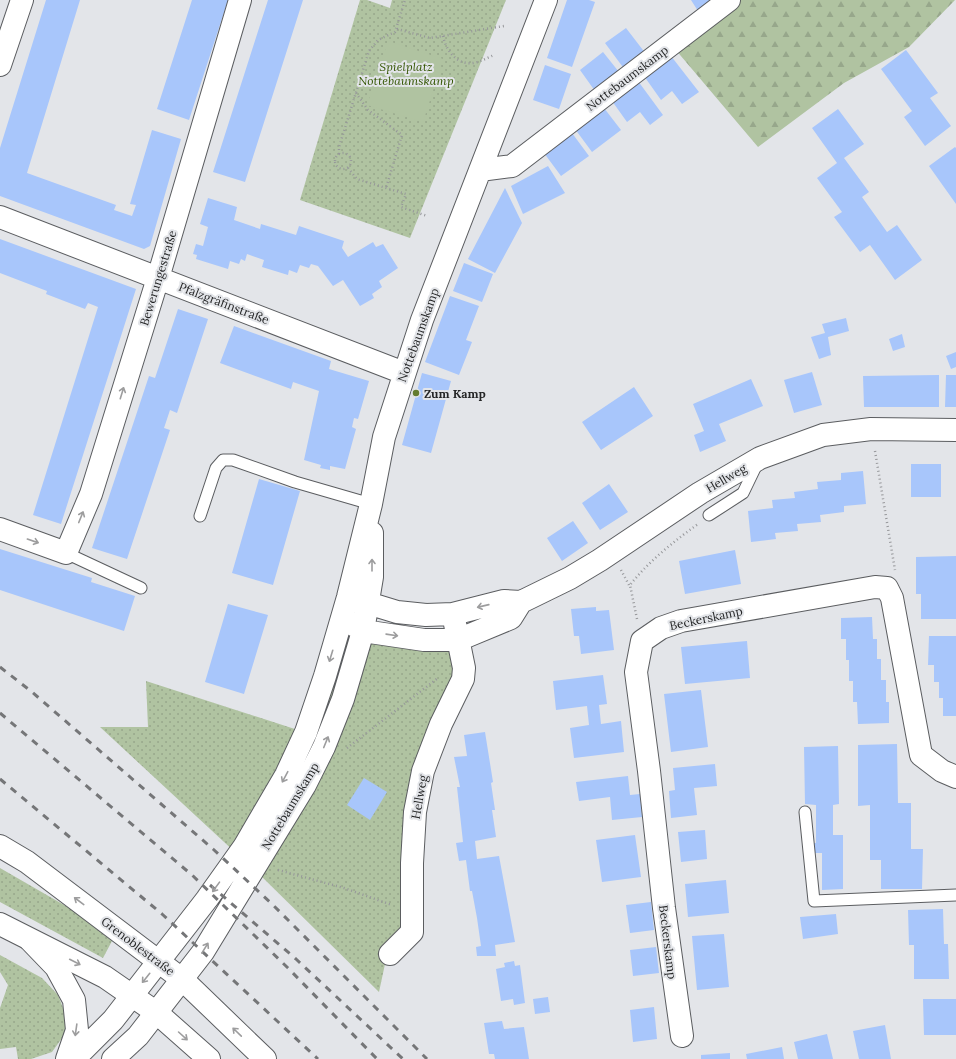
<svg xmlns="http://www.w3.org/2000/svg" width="956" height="1059" viewBox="0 0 956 1059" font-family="Lora,serif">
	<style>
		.grass { fill: url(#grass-dots) }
		.forest { fill: url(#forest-firs) }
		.pitch { fill: #b0c3a1 }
		.building { fill: #a8c6fb }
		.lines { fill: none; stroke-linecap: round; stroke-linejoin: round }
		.service-casing { stroke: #5b5d60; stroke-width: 13 }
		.minor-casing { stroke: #5b5d60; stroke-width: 24 }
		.secondary-casing { stroke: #5b5d60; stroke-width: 24 }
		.path { stroke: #96979a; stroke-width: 2.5; stroke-dasharray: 1 3; stroke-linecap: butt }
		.service { stroke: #fff; stroke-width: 11 }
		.minor { stroke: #fff; stroke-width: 22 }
		.secondary { stroke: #fff; stroke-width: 22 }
		.rail { stroke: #757678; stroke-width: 3; stroke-dasharray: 7 7; stroke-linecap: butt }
		.oneway { stroke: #9d9d9e }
		.poi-dot { fill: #647c2f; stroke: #e3e5e9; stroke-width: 1.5 }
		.labels { text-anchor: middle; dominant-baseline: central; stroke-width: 4; stroke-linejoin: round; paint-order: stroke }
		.park-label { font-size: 12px; font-style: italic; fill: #350; stroke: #e3e5e9 }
		.street-label { font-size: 12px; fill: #252627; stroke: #e3e5e9 }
		.poi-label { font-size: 12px; font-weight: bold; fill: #252627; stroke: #e3e5e9; text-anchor: start }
	</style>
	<defs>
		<pattern id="grass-dots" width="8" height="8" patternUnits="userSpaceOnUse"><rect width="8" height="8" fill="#b0c3a1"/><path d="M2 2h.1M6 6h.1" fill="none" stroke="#97a78b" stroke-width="1.8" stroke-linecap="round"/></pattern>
		<pattern id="forest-firs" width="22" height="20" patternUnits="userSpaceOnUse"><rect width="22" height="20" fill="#b0c3a1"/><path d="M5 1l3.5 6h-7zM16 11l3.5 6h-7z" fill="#97a78b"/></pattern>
	</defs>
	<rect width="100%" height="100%" fill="#e3e5e9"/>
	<path class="grass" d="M 360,0 L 367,0 L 390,8 L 392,0 L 506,0 L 410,238 L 300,200 Z
		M 343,621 L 457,641 L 462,658 L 420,772 L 410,930 L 388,950 L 379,992 L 257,872 Z
		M 146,681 L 304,732 L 237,854 L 100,727 L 148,727 Z
		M 0,868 L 71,909 L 112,941 L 103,958 L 0,902 Z
		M 0,955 L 42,978 L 58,995 L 67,1018 L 65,1034 L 52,1052 L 31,1059 L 18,1059 L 16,1047 L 0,1049 L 0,1008 L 8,985 L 0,972 Z"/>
	<path class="forest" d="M 733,0 L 955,0 L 909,47 L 844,83 L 758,147 L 675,49 Z"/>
	<path class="pitch" d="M 388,41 L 443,59 L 423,122 L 367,105 Z"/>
	<path class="building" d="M 46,0 L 80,0 L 27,173 L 116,205 L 114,210 L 132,216 L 136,205 L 130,204 L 152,130 L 181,139 L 150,246 L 144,249 L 0,196 L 0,148 Z
		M 192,0 L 228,0 L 189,120 L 157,109 Z
		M 268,0 L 303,0 L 245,182 L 213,172 Z
		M 567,0 L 589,0 L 595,2 L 572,67 L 547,58 Z
		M 691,0 L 714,0 L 698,11 Z
		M 626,28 L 646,54 L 625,70 L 605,43 Z
		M 906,50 L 938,93 L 930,98 L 951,126 L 925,146 L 904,117 L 912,111 L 881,69 Z
		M 603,52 L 619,72 L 595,91 L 580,70 Z
		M 671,56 L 699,92 L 682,104 L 672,91 L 661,100 L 644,76 Z
		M 545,65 L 571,74 L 559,109 L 533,100 Z
		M 638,81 L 663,115 L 650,125 L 640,112 L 627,122 L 612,101 Z
		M 604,108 L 621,130 L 592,152 L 575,129 Z
		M 838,109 L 864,144 L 844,158 L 869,192 L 862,197 L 887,232 L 897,225 L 922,260 L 895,280 L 870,245 L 860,252 L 834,217 L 842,212 L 817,178 L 837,163 L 812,128 Z
		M 572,133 L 589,156 L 561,176 L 544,153 Z
		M 955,147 L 956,148 L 956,204 L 929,166 Z
		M 548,166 L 565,193 L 523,214 L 511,186 Z
		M 505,188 L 522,223 L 495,273 L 468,259 Z
		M 208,198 L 237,207 L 234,220 L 260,229 L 261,224 L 296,235 L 299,226 L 344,241 L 342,248 L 348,257 L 373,242 L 376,247 L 383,244 L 398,268 L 379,281 L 382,287 L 372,294 L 374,298 L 360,306 L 343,280 L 333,286 L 318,266 L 311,264 L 309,268 L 300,265 L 297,273 L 289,270 L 288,275 L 262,267 L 264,260 L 247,254 L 245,261 L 241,259 L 239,264 L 230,261 L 228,269 L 196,259 L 197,255 L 193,254 L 196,244 L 203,246 L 208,227 L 200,224 Z
		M 0,239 L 136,289 L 61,524 L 33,515 L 98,307 L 88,303 L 85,309 L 46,294 L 47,291 L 0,273 Z
		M 464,263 L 493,274 L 482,302 L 453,291 Z
		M 450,296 L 479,306 L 466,340 L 472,342 L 459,375 L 425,362 Z
		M 178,309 L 208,319 L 177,413 L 170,410 L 164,428 L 170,430 L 127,559 L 92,548 L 149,376 L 155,378 Z
		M 846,318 L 849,331 L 828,337 L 831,355 L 819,359 L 811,337 L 825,333 L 822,324 Z
		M 234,326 L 331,361 L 329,369 L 369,381 L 358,419 L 354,418 L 352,427 L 356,429 L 345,469 L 330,466 L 330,470 L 320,468 L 321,465 L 304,460 L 319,391 L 293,382 L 291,389 L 220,363 Z
		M 902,334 L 905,347 L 893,351 L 889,339 Z
		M 956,352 L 956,367 L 951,369 L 946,356 Z
		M 812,372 L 822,405 L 794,413 L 784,380 Z
		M 422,373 L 451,381 L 431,453 L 402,445 Z
		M 939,375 L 939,407 L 864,407 L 863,376 Z
		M 946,375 L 956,375 L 956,407 L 945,407 Z
		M 751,379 L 763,406 L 719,424 L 726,441 L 700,452 L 694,435 L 704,431 L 693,404 Z
		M 634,387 L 653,416 L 601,450 L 582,422 Z
		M 911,464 L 941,464 L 941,497 L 911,497 Z
		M 863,471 L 866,504 L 844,506 L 844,512 L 820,515 L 821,522 L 797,524 L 798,531 L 775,533 L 776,539 L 751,542 L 748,511 L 773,508 L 772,500 L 795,498 L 794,492 L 818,489 L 817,482 L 841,480 L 841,473 Z
		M 259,479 L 300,491 L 273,585 L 232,573 Z
		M 609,484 L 628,512 L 600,530 L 582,503 Z
		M 573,521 L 588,543 L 562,561 L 547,538 Z
		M 0,549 L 92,578 L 91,582 L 135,596 L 124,631 L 0,590 Z
		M 735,550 L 741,584 L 685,594 L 679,561 Z
		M 956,556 L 956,619 L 921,619 L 921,594 L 916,594 L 916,557 Z
		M 228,604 L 268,615 L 244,694 L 205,682 Z
		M 596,607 L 596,611 L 609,610 L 614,650 L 581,654 L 579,636 L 574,636 L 571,609 Z
		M 872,617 L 873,639 L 877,639 L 877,659 L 881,659 L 881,680 L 886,680 L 886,702 L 889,702 L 889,723 L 858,724 L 857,702 L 853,702 L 853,681 L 849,681 L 849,660 L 846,660 L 846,639 L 841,639 L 841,618 Z
		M 929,636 L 956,636 L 956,716 L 943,716 L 943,698 L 939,698 L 939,682 L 934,682 L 934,665 L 928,665 Z
		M 747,641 L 750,678 L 685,684 L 681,647 Z
		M 603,675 L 607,704 L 599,705 L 601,724 L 621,721 L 624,752 L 574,758 L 570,728 L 589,725 L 587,706 L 556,710 L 553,681 Z
		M 701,690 L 708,747 L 671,752 L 664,694 Z
		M 485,732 L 493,782 L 491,783 L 495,810 L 492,810 L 496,837 L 475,841 L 477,859 L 499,856 L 515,942 L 495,945 L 496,956 L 477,956 L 476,947 L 481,946 L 477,918 L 472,891 L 470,891 L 466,860 L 459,861 L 456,843 L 463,842 L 457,787 L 460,787 L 454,757 L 467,756 L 464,735 Z
		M 897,744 L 898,803 L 911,803 L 911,849 L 923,849 L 922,889 L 881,889 L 881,860 L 870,860 L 870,805 L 858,806 L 858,745 Z
		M 838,746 L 839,804 L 833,805 L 833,835 L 843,835 L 843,889 L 822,890 L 822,853 L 811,853 L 811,843 L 816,843 L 816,805 L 805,804 L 804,747 Z
		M 715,764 L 717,786 L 694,788 L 697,815 L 671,818 L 669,791 L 675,790 L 673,768 Z
		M 628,776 L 630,795 L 640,794 L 642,817 L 612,820 L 610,797 L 579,801 L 576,782 Z
		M 364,778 L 387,792 L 370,820 L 347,805 Z
		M 705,830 L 707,859 L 681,862 L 678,832 Z
		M 635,835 L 641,877 L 602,882 L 596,840 Z
		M 726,880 L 729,913 L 688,917 L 685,884 Z
		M 651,902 L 654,930 L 630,933 L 626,905 Z
		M 943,909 L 944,944 L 948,944 L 949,979 L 914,979 L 914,945 L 909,945 L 908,910 Z
		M 836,914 L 838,934 L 803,939 L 800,917 Z
		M 724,934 L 729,987 L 697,990 L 692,936 Z
		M 656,947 L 659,973 L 633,976 L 630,950 Z
		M 514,961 L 515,966 L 520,965 L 525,1003 L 514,1005 L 513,999 L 501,1001 L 496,969 L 505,967 L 504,963 Z
		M 548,997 L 550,1012 L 535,1014 L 533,999 Z
		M 923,999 L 956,999 L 956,1035 L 924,1035 Z
		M 654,1007 L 657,1039 L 633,1042 L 630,1010 Z
		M 502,1021 L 504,1029 L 524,1027 L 529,1059 L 495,1059 L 494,1054 L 489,1054 L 484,1023 Z
		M 885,1025 L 891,1059 L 859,1059 L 853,1031 Z
		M 827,1034 L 833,1059 L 798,1059 L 794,1042 Z
		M 782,1047 L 784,1059 L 747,1059 L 746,1054 Z
		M 730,1053 L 730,1059 L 701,1059 L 701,1055 Z"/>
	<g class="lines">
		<g class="service-casing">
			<path id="service" d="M 709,515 L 743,493 L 757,464
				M 200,516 L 216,468 L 223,460 L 233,460 L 295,482 L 371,504
				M 66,553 L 141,588
				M 805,812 L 814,901 L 956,895"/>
		</g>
		<g class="minor-casing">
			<path id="minor" d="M 480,170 L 512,166 L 729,0
				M 0,217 L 404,373
				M 0,529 L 66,553 L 91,494 L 158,278 L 240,0
				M 348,597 L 397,612 L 426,615 L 453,614 L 504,601 L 521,602 L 570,578 L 600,560 L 700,493 L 760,458 L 823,435 L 871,429 L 956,430
				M 351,623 L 363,631 L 424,640 L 458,640 L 511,618 L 521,602
				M 30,940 L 56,967 L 74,1000 L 77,1030 L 67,1059
				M 390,954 L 412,932 L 412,863 L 415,812 L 423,771 L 441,724 L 463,679 L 464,668 L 453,614
				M 682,1036 L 664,908 L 649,771 L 636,672 L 642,641 L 661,628 L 681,621 L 875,587 L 887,588 L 892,598 L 921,755 L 942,771 L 956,777
				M 74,1059 L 113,1020 L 207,899 L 244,847 L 286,775 L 306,732 L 325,676 L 348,597 L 371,504 L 384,437 L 422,320 L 546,0
				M 113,1059 L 138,1036 L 203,952 L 305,785 L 324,747 L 343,699 L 363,631 L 372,577 L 372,533"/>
		</g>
		<g class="secondary-casing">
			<path id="secondary" d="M 0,65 L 22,0
				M 0,846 L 27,862 L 183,980 L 265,1059
				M 0,924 L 105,977 L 157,1013 L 209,1059"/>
		</g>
		<path class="path" d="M 397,29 L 430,38 L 504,26
			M 443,36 C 446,50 456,65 473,63 C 480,62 487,58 494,55
			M 356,93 L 368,110 L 402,135 L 386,188
			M335 161a8 8 0 1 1 16 0a8 8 0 1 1-16 0Z
			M 339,154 L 339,147 L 369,51 L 378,40 L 395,32 L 405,0
			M 348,168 L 357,179 L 360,180 L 406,194 L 401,207 L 427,216
			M 875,451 L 895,570
			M 621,570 L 629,585
			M 637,619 L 630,585 C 649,561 673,542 698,524
			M 347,748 L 438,678
			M 278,870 L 344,888 L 392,905"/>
		<use href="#service" class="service"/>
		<use href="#minor" class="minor"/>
		<use href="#secondary" class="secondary"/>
		<path class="rail" d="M 0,667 L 32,692 L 213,849 L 272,904 L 427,1059
			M 0,713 L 192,875 L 288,968 L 377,1059
			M 0,779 L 162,914 L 318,1059
			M 210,885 L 296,959 L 403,1059"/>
	</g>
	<defs><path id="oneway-shaft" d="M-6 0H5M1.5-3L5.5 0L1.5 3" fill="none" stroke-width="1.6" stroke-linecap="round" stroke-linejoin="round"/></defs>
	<g class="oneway">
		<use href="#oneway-shaft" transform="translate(122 393) rotate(-73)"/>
		<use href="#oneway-shaft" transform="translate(81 517) rotate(-68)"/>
		<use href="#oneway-shaft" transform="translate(33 541) rotate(19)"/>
		<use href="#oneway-shaft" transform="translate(372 565) rotate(-90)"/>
		<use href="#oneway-shaft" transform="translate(483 606) rotate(167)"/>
		<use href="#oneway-shaft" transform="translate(392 635) rotate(8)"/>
		<use href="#oneway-shaft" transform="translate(331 656) rotate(107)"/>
		<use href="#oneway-shaft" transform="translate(326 742) rotate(-68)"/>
		<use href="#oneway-shaft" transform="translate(285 777) rotate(118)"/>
		<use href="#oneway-shaft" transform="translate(216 887) rotate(126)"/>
		<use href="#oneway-shaft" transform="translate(79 901) rotate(-143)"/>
		<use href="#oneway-shaft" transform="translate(205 948) rotate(-58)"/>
		<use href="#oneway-shaft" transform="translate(75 962) rotate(27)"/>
		<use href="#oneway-shaft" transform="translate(146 978) rotate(129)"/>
		<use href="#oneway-shaft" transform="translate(76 1030) rotate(98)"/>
		<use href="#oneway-shaft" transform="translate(237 1032) rotate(-136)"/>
		<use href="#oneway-shaft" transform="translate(183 1036) rotate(42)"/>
	</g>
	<circle class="poi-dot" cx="416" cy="393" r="4"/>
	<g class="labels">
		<g class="park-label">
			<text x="406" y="66">Spielplatz<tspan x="406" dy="14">Nottebaumskamp</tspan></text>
		</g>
		<g class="street-label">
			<text transform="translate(627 78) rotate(-37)">Nottebaumskamp</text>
			<text transform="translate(158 278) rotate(-73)">Bewerungestraße</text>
			<text transform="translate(224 303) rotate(21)">Pfalzgräfinstraße</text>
			<text transform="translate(418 335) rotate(-70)">Nottebaumskamp</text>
			<text transform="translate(726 478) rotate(-30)">Hellweg</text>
			<text transform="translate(706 618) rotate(-12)">Beckerskamp</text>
			<text transform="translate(419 797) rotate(-80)">Hellweg</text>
			<text transform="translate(290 806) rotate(-59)">Nottebaumskamp</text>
			<text transform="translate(668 942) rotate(83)">Beckerskamp</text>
			<text transform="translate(138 946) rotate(37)">Grenoblestraße</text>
		</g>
		<g class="poi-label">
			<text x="424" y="393">Zum Kamp</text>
		</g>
	</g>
</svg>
